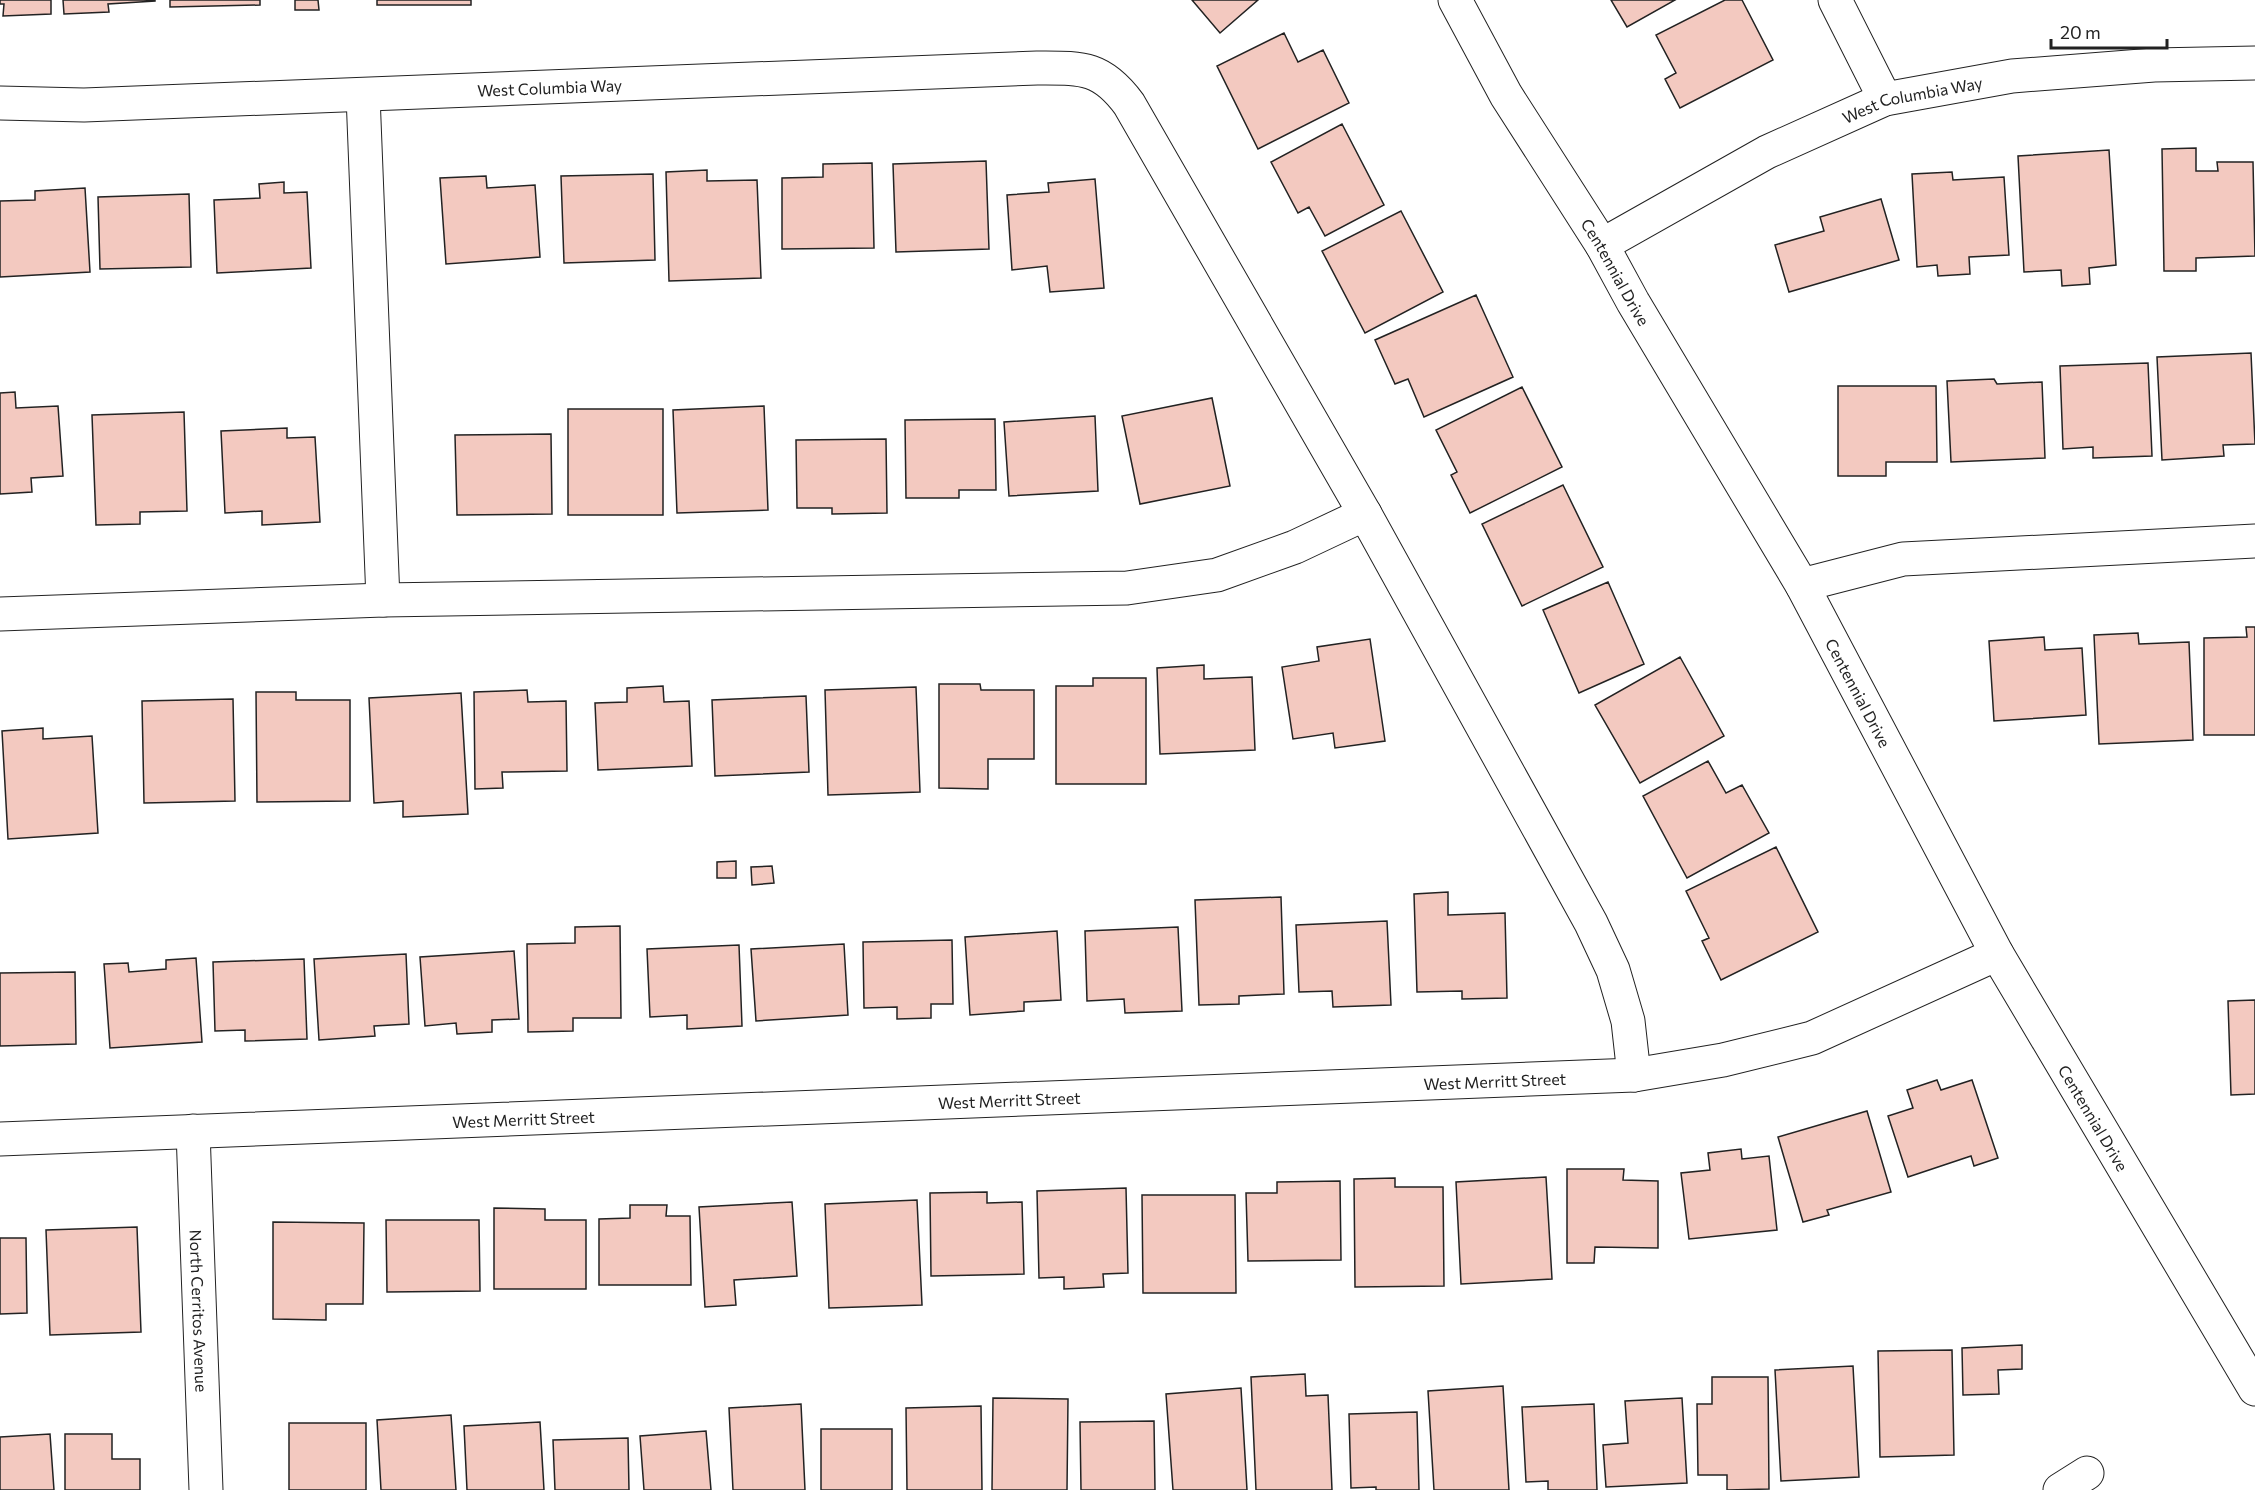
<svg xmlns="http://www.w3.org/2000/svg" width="2255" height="1490" viewBox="0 0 2255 1490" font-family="Commissioner,sans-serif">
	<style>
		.building { fill: #f3c9c0; stroke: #222; stroke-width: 1.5 }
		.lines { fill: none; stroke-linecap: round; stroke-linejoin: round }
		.minor-casing { stroke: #222; stroke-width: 35 }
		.minor { stroke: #fff; stroke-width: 33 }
		.labels { text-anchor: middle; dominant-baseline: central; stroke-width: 4.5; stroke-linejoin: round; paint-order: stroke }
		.street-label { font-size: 16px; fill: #222; stroke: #fff }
	</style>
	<rect width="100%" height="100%" fill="#fff"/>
	<path class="building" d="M 0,0 L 51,0 L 51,14 L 3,16 L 4,4 L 0,4 Z
		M 63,0 L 155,0 L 155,1 L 108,4 L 109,12 L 64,14 Z
		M 170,0 L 260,0 L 260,5 L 170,7 Z
		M 295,0 L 318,0 L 319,10 L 295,10 Z
		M 377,0 L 471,0 L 471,5 L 377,5 Z
		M 1192,0 L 1258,0 L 1220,33 Z
		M 1611,0 L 1675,0 L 1627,27 Z
		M 1725,0 L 1742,0 L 1773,60 L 1680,108 L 1665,79 L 1676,73 L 1656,35 Z
		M 1284,33 L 1298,62 L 1323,50 L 1349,103 L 1258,149 L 1217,66 Z
		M 1342,124 L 1384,205 L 1325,236 L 1309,207 L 1298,213 L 1271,162 Z
		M 2196,148 L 2196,171 L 2218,171 L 2217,162 L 2253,162 L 2255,256 L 2196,258 L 2196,271 L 2164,271 L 2162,149 Z
		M 2109,150 L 2116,265 L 2089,268 L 2090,284 L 2062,286 L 2061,270 L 2024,272 L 2018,156 Z
		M 986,161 L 989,249 L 896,252 L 893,164 Z
		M 872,163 L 874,248 L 782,249 L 782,178 L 823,177 L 823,164 Z
		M 707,170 L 707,181 L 757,180 L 761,278 L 669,281 L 666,172 Z
		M 1952,172 L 1953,180 L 2004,177 L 2009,255 L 1969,257 L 1970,274 L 1938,276 L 1937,265 L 1917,267 L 1912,174 Z
		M 653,174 L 655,260 L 564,263 L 561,176 Z
		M 486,176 L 487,188 L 535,185 L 540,257 L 446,264 L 440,178 Z
		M 1095,179 L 1104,288 L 1050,292 L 1047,266 L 1012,270 L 1007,195 L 1049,192 L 1048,183 Z
		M 284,182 L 284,193 L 307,192 L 311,268 L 217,273 L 214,200 L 260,198 L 259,184 Z
		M 85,188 L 90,272 L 0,277 L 0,201 L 35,200 L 35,191 Z
		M 189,194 L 191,267 L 100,269 L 98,197 Z
		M 1881,199 L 1899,260 L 1789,292 L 1775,245 L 1824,231 L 1820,217 Z
		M 1401,211 L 1443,292 L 1365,333 L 1322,251 Z
		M 1476,295 L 1513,377 L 1424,417 L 1408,379 L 1395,384 L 1375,340 Z
		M 2251,353 L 2255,444 L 2223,445 L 2224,456 L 2162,460 L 2157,357 Z
		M 2148,363 L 2152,456 L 2093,458 L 2093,447 L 2063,449 L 2060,366 Z
		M 1994,379 L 1997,384 L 2042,382 L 2045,458 L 1951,462 L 1947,381 Z
		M 1838,386 L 1936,386 L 1937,462 L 1886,462 L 1886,476 L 1838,476 Z
		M 1522,387 L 1562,467 L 1470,513 L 1451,475 L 1457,472 L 1436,430 Z
		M 15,392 L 16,408 L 58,406 L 63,476 L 31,478 L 32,492 L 0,494 L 0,393 Z
		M 1212,398 L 1230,486 L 1140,504 L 1122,416 Z
		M 764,406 L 768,510 L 677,513 L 673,410 Z
		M 568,409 L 663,409 L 663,515 L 568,515 Z
		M 184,412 L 187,511 L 140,512 L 140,524 L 96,525 L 92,415 Z
		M 1095,416 L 1098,491 L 1009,496 L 1004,422 Z
		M 995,419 L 996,490 L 959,490 L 959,498 L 906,498 L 905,420 Z
		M 287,428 L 287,438 L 315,437 L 320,522 L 262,525 L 262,511 L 225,513 L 221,431 Z
		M 551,434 L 552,514 L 457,515 L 455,435 Z
		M 886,439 L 887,513 L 832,514 L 832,508 L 797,508 L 796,440 Z
		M 1563,485 L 1603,567 L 1522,606 L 1482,524 Z
		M 1608,582 L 1644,664 L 1579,693 L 1543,610 Z
		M 2246,627 L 2255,627 L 2255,735 L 2204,735 L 2204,638 L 2247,637 Z
		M 2138,633 L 2139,644 L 2189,642 L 2193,740 L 2099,744 L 2094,635 Z
		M 2044,637 L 2045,650 L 2082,648 L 2086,715 L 1994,721 L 1989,641 Z
		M 1370,639 L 1385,741 L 1335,748 L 1333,733 L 1293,739 L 1282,667 L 1319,661 L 1317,647 Z
		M 1680,657 L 1724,736 L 1640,783 L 1595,705 Z
		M 1204,665 L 1204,679 L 1252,677 L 1255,750 L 1160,754 L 1157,668 Z
		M 1093,678 L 1146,678 L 1146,784 L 1056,784 L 1056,686 L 1093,686 Z
		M 939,684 L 980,684 L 981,690 L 1034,690 L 1034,759 L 988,759 L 988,789 L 939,788 Z
		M 663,686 L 664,702 L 689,701 L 692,766 L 598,770 L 595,703 L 627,702 L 627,688 Z
		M 916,687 L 920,792 L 828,795 L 825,690 Z
		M 527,690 L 528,702 L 566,701 L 567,771 L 502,772 L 503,788 L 475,789 L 474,692 Z
		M 256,692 L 296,692 L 296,700 L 350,700 L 350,801 L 257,802 Z
		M 461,693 L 468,814 L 403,817 L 403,801 L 374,803 L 369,698 Z
		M 806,696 L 809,772 L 715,776 L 712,700 Z
		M 233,699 L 235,801 L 144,803 L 142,701 Z
		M 43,728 L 43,739 L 92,736 L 98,833 L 8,839 L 2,731 Z
		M 1708,761 L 1726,793 L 1742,785 L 1769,833 L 1687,878 L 1643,796 Z
		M 1776,847 L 1818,932 L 1721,980 L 1702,941 L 1709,938 L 1686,891 Z
		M 736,861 L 736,878 L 717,878 L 717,862 Z
		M 772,866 L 774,883 L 752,885 L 751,867 Z
		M 1448,892 L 1448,915 L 1505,913 L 1507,998 L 1462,999 L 1462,991 L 1417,992 L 1414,894 Z
		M 1281,897 L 1284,994 L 1239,996 L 1239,1004 L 1199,1005 L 1195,900 Z
		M 1387,921 L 1391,1005 L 1333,1007 L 1332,991 L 1299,992 L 1296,925 Z
		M 620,926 L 621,1018 L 573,1018 L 573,1031 L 528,1032 L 527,944 L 575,943 L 575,927 Z
		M 1178,927 L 1182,1011 L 1125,1013 L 1124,999 L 1087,1001 L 1085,931 Z
		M 1057,931 L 1061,1000 L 1024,1002 L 1024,1011 L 970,1015 L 965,937 Z
		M 952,940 L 953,1004 L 931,1004 L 931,1018 L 897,1019 L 897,1007 L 864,1008 L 863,942 Z
		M 844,944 L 848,1015 L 756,1021 L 751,949 Z
		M 739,945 L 742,1026 L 687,1029 L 687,1015 L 650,1017 L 647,949 Z
		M 514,951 L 519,1019 L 492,1020 L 492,1032 L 457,1034 L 456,1023 L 425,1026 L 420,957 Z
		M 406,954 L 409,1024 L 374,1026 L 375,1036 L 319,1040 L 314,959 Z
		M 196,958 L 202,1042 L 110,1048 L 104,964 L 128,963 L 129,972 L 166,969 L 166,960 Z
		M 304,959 L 307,1039 L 245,1041 L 245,1030 L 215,1031 L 213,962 Z
		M 75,972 L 76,1044 L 0,1046 L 0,973 Z
		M 2255,1000 L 2255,1094 L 2231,1095 L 2228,1001 Z
		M 1937,1080 L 1941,1090 L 1972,1080 L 1998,1158 L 1974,1166 L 1971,1156 L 1908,1177 L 1888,1116 L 1913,1108 L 1907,1090 Z
		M 1867,1111 L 1891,1192 L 1827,1210 L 1829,1215 L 1803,1222 L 1778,1137 Z
		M 1741,1149 L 1742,1159 L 1769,1156 L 1777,1230 L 1689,1239 L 1681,1173 L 1710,1170 L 1708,1153 Z
		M 1567,1169 L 1624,1169 L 1623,1180 L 1658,1181 L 1658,1248 L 1595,1247 L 1594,1263 L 1567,1263 Z
		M 1546,1177 L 1552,1279 L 1461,1284 L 1456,1182 Z
		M 1395,1178 L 1395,1187 L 1443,1187 L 1444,1286 L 1355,1287 L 1354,1179 Z
		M 1340,1181 L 1341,1260 L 1248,1261 L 1246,1193 L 1277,1193 L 1277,1182 Z
		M 1126,1188 L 1128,1273 L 1103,1274 L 1104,1287 L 1064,1289 L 1064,1277 L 1039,1278 L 1037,1191 Z
		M 987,1192 L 987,1203 L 1022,1202 L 1024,1274 L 931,1276 L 930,1193 Z
		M 1142,1195 L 1235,1195 L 1236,1293 L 1143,1293 Z
		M 917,1200 L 922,1305 L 829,1308 L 825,1204 Z
		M 792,1202 L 797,1276 L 734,1280 L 736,1305 L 705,1307 L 699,1207 Z
		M 630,1205 L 667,1205 L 666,1216 L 690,1216 L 691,1285 L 599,1285 L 599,1219 L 630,1218 Z
		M 494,1208 L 545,1209 L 545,1220 L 586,1220 L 586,1289 L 494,1289 Z
		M 386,1220 L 479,1220 L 480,1291 L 387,1292 Z
		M 273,1222 L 364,1223 L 363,1304 L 326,1304 L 326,1320 L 273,1319 Z
		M 137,1227 L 141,1332 L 50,1335 L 46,1230 Z
		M 0,1238 L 26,1238 L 27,1313 L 0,1314 Z
		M 2022,1345 L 2022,1369 L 1998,1370 L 1999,1394 L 1963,1395 L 1962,1348 Z
		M 1952,1350 L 1954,1455 L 1880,1457 L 1878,1351 Z
		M 1853,1366 L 1859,1477 L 1781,1481 L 1775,1370 Z
		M 1305,1374 L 1306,1396 L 1328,1395 L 1332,1490 L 1256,1490 L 1251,1377 Z
		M 1712,1377 L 1768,1377 L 1769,1489 L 1727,1490 L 1727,1475 L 1698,1475 L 1697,1404 L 1712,1404 Z
		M 1503,1386 L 1509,1490 L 1434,1490 L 1428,1391 Z
		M 1241,1388 L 1247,1490 L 1173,1490 L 1166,1394 Z
		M 993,1398 L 1068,1399 L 1067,1490 L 992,1490 Z
		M 1682,1398 L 1687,1483 L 1606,1487 L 1603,1445 L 1628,1443 L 1625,1401 Z
		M 801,1404 L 805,1490 L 733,1490 L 729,1408 Z
		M 1594,1404 L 1597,1490 L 1548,1490 L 1548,1481 L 1526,1482 L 1522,1407 Z
		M 981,1406 L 982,1490 L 907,1490 L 906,1408 Z
		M 1417,1412 L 1419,1490 L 1376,1490 L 1376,1487 L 1351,1488 L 1349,1414 Z
		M 451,1415 L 456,1490 L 381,1490 L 377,1420 Z
		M 1154,1421 L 1155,1490 L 1081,1490 L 1080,1422 Z
		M 540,1422 L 544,1490 L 467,1490 L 464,1426 Z
		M 289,1423 L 366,1423 L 366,1490 L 289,1490 Z
		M 821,1429 L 892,1429 L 892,1490 L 821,1490 Z
		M 706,1431 L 711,1490 L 644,1490 L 640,1436 Z
		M 50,1434 L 54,1490 L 0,1490 L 0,1437 Z
		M 65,1434 L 112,1434 L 112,1459 L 140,1459 L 140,1490 L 65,1490 Z
		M 628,1438 L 629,1490 L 555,1490 L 553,1440 Z"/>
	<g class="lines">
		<g class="minor-casing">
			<g id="minor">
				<path id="s1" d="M 1455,0 L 1506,95 L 1602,245 L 1633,302 L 1802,585 L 1997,954 L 2255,1389"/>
				<path d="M 1835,0 L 1885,99"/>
				<path d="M 363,95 L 383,600"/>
				<path id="s2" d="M 0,103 L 84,105 L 1037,68 C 1081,68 1101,66 1129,104 L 1365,514 L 1591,923 L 1613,970 L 1628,1021 L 1634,1075"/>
				<path id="s3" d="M 1602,245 L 1767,152 L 1885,99 L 2012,76 L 2154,65 L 2255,63"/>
				<path d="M 1802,585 L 1903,559 L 2255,541"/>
				<path d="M 0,614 L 383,600 L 1127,588 L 1217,575 L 1295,547 L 1365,514"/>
				<path id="s4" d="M 193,1131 L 206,1490"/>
				<path id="s5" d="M 0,1139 L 1634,1075 L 1723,1060 L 1812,1038 L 1997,954"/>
				<path d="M 2060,1490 L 2087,1473"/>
			</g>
		</g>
		<use href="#minor" class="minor"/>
	</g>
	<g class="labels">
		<g class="street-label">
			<text stroke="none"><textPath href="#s2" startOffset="550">West Columbia Way</textPath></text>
			<text stroke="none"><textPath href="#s3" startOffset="345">West Columbia Way</textPath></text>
			<text stroke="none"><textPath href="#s1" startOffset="316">Centennial Drive</textPath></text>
			<text stroke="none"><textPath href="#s1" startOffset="802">Centennial Drive</textPath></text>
			<text stroke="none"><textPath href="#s5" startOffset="1496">West Merritt Street</textPath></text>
			<text stroke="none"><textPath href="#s5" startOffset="1010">West Merritt Street</textPath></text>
			<text stroke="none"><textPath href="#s5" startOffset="524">West Merritt Street</textPath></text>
			<text stroke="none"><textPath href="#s1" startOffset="1288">Centennial Drive</textPath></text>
			<text stroke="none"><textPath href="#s4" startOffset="180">North Cerritos Avenue</textPath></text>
		</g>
	</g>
	<path d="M2051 39v9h116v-9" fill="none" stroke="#222222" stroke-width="3"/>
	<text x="2060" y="39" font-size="18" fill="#222222" stroke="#ffffff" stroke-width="4.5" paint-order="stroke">20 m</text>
</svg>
